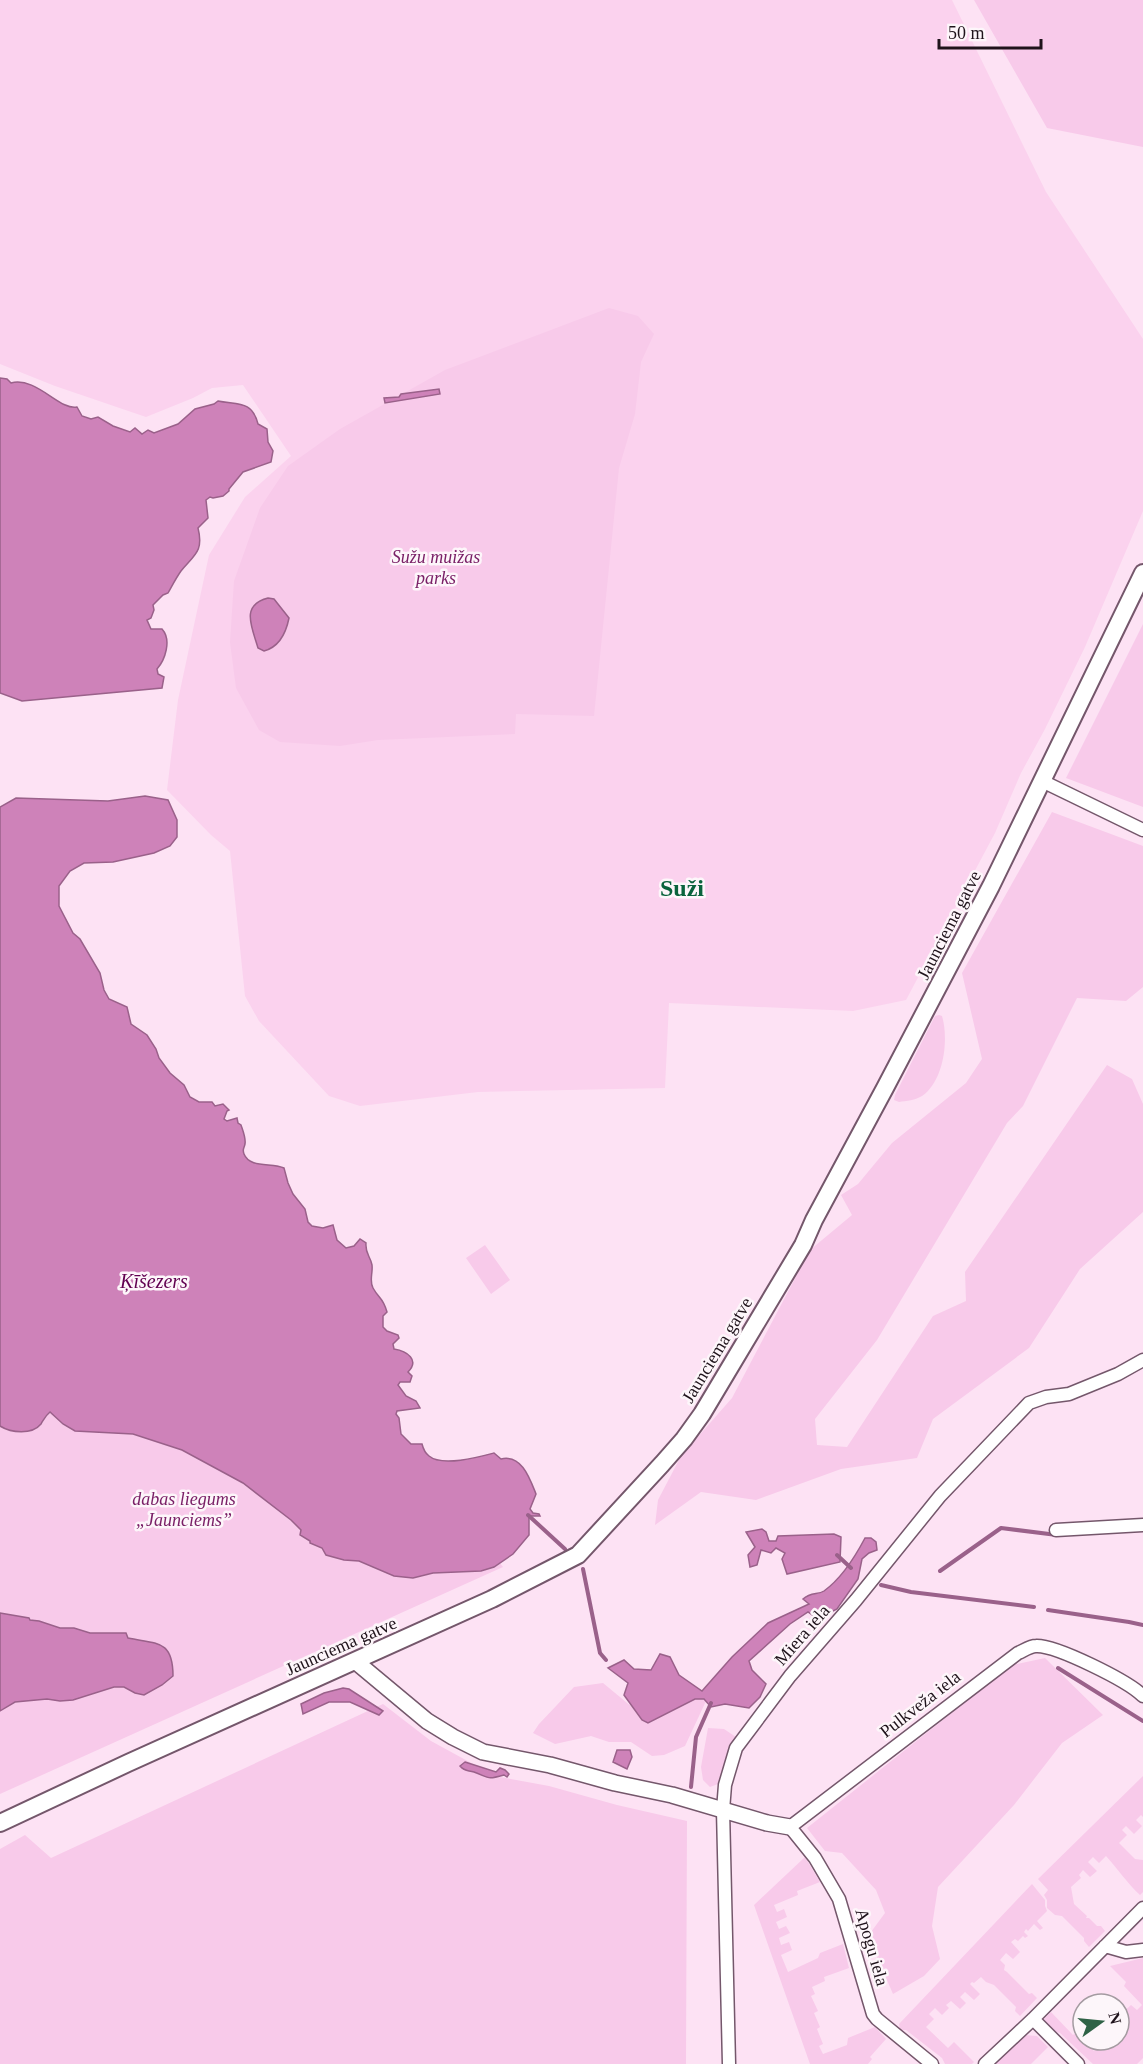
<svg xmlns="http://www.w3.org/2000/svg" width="1143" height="2064" viewBox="0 0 1143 2064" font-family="Georgia,serif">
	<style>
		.built { fill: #fbd2ee }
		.green { fill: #f8caea }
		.water { fill: #ce82b9; stroke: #9a618a; stroke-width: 1.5 }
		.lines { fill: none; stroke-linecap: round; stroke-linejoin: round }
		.stream { stroke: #9a618a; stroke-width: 4 }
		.minor-casing { stroke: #74576b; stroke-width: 15 }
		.tertiary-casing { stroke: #74576b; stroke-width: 18 }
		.secondary-casing { stroke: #74576b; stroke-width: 20 }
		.minor { stroke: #fff; stroke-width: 12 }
		.tertiary { stroke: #fff; stroke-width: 15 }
		.secondary { stroke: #fff; stroke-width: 16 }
		.labels { text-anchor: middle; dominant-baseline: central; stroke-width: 5; stroke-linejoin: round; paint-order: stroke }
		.park-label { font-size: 18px; font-style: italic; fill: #7a2067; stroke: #fdf6fa }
		.street-label { font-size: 18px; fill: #1f131b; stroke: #fdf6fa }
		.water-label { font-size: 20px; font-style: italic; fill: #610050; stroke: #fdf6fa }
		.district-label { font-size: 24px; font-weight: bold; fill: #0a633d; stroke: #fdf6fa }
	</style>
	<rect width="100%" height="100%" fill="#fde2f4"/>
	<path class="built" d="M 0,0 L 952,0 L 1046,192 L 1143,339 L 1143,511 L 1085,647 L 1045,729 L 1021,773 L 995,833 L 906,1000 L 853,1011 L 669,1003 L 665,1088 L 478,1092 L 360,1106 L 329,1096 L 259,1021 L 245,996 L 230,851 L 211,835 L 167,790 L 178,700 L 209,555 L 245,497 L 291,456 L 243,385 L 212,388 L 193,398 L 146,417 L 55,386 L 0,364 Z"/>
	<path class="green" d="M 974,0 L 1143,0 L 1143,147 L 1047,128 Z
		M 609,308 L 638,316 L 654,334 L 641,362 L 635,414 L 619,468 L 594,716 L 516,714 L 515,734 L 378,740 L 340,746 L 280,742 L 259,730 L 236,688 L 230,642 L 234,581 L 260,508 L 288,466 L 340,429 L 445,370 Z
		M 1143,624 L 1143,807 L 1066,778 Z
		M 1052,812 L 1143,846 L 1143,987 L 1126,1001 L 1077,998 L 1023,1106 L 1007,1123 L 877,1340 L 815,1419 L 817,1445 L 847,1447 L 933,1316 L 966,1301 L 965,1272 L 1107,1065 L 1132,1079 L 1143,1104 L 1143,1212 L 1080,1269 L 1029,1348 L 933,1419 L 917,1458 L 841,1469 L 756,1500 L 701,1492 L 655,1525 L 658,1500 L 681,1456 L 732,1398 L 810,1250 L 852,1215 L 841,1195 L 858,1184 L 892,1143 L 966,1083 L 982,1059 L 962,973 Z
		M 939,1015 L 942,1016 C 949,1039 944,1081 922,1096 C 916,1100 906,1101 899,1102 L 894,1100 L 895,1095 L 935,1016 Z
		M 485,1245 L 510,1280 L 491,1294 L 466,1258 Z
		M 0,1261 L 469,1524 L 503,1567 L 0,1794 Z
		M 1045,1658 L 1103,1715 L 1062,1743 L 1014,1805 L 938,1887 L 932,1926 L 940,1959 L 924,1976 L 893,1994 L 868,1936 L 885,1913 L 876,1890 L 842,1853 L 825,1851 L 807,1828 L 1012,1665 Z
		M 603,1683 L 632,1707 L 642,1720 L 673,1709 L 695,1699 L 704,1699 L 706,1701 L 685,1746 L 664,1755 L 652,1756 L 631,1742 L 609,1742 L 591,1736 L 555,1744 L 533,1733 L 539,1724 L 574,1687 Z
		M 383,1704 L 431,1741 L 495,1776 L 549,1786 L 617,1805 L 687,1821 L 686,2064 L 0,2064 L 0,1849 L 25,1835 L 51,1858 Z
		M 708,1728 L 724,1729 L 736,1737 L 718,1784 L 710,1787 L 703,1780 L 701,1767 Z
		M 1143,1776 L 1143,1817 L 1141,1815 L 1136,1820 L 1142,1826 L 1134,1834 L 1126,1826 L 1122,1830 L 1127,1835 L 1119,1843 L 1135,1859 L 1143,1860 L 1143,1892 L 1140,1895 C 1127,1883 1118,1869 1106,1856 L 1099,1863 L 1093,1857 L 1088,1862 L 1097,1871 L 1090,1877 L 1083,1870 L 1079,1875 L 1081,1878 L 1071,1887 L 1074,1904 L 1087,1916 L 1086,1918 L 1089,1918 L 1097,1926 L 1101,1926 L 1105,1931 L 1089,1947 L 1084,1941 L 1084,1938 L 1062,1916 L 1055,1915 L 1047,1908 L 1047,1900 L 1044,1895 L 1048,1890 L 1038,1879 Z
		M 805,1857 L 820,1882 L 797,1891 L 798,1895 L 774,1905 L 777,1912 L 784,1909 L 787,1917 L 776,1922 L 779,1929 L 786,1926 L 790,1933 L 779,1938 L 781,1945 L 789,1942 L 792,1950 L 781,1955 L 788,1972 L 818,1958 L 820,1953 L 843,1944 L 849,1968 L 824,1977 L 825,1981 L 812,1987 L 815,1994 L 811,1996 L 818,2011 L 814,2013 L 820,2027 L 817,2029 L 823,2044 L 819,2046 L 823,2054 L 847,2045 L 848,2038 L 875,2027 L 886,2039 L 870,2057 L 872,2059 L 868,2064 L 810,2064 L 754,1905 Z
		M 1032,1884 L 1045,1900 L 1045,1906 L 1047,1911 L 1037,1921 L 1043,1928 L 1040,1930 L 1034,1924 L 1028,1931 L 1026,1929 L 1024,1932 L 1028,1936 L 1025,1938 L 1023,1936 L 1018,1941 L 1015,1939 L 1011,1942 L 1020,1952 L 1013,1959 L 1006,1953 L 1000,1960 L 1005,1965 L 1004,1970 L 1007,1972 L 1029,1994 L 1032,1993 L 1037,1998 L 1020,2016 L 1015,2011 L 1016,2007 L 994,1985 L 986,1982 L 981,1977 L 974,1983 L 972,1982 L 970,1984 L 980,1994 L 974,2000 L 965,1992 L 960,1997 L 966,2003 L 960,2009 L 951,2001 L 946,2005 L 949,2008 L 942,2015 L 935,2008 L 929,2014 L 934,2019 L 926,2027 L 948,2048 L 954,2042 L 974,2062 L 972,2064 L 945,2064 L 942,2058 L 906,2030 L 900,2030 L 899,2024 Z
		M 1143,1958 L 1143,2058 L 1137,2064 L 1093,2064 L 1060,2033 L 1053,2031 L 1044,2019 L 1051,2012 L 1073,2035 L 1076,2033 L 1094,2051 L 1100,2046 L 1095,2040 L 1119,2040 L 1119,2027 L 1124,2023 L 1119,2016 L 1131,2005 L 1137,2010 L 1142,2005 L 1124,1986 L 1126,1982 L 1110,1966 Z
		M 1024,2035 L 1037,2036 L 1048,2047 L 1031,2064 L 994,2064 L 1017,2040 Z"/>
	<path class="water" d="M 0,378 L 7,379 L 11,383 C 36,376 60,411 77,407 L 82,416 L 91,419 L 98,417 L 113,426 L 130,432 L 135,428 L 142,434 L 148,430 L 154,433 L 178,424 L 195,409 L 214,404 L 218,401 C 237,405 252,400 258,424 L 267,429 L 268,442 L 273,451 L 271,462 L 243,472 L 229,489 L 229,491 L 223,496 L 213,498 L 210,497 L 206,500 L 208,518 L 198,528 C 204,552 194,555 181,571 C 176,578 172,586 168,593 L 163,595 L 153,605 L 154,610 L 151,618 L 147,620 L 151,629 L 162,629 C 172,640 165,660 157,669 L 158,674 L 164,677 L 162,688 L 22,701 L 0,693 Z
		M 439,389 L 440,394 L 385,403 L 384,398 L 399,397 L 401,394 Z
		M 268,598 L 274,599 L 289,618 C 286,633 279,647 264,651 L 258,648 C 252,627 240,605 268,598 Z
		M 145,796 L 168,800 L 177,820 L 177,837 L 170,846 L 154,853 L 113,862 L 84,863 L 70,871 L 59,886 L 59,906 L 73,933 L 80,939 L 100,973 L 104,990 L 109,999 L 127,1007 L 131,1024 L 147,1035 L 156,1049 L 159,1058 L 170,1073 L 184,1085 L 190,1097 L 199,1102 L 212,1102 L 215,1106 L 223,1104 L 229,1110 L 227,1111 L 224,1119 L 227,1121 L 237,1118 L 238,1123 L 241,1125 C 243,1131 246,1138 245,1144 C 244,1149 242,1149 244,1154 C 250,1169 273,1162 284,1168 L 288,1183 L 293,1194 L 305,1209 L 308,1222 L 312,1226 L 323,1228 L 333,1225 L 337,1240 L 346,1248 L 354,1246 L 360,1239 L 366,1243 C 365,1254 370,1255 372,1265 C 373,1273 369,1281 373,1288 C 379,1299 383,1297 387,1312 L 383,1316 L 383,1327 L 387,1331 L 398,1335 L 399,1338 L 393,1344 L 394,1349 C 407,1351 420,1360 408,1372 L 412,1376 L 410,1382 L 400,1382 L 398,1385 L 406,1396 L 416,1401 L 420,1408 L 397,1411 L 396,1414 L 399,1418 L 401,1434 L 411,1444 L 422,1444 C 423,1448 425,1453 429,1456 C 442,1467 479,1457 494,1453 L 501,1459 C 522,1454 530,1479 536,1494 L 530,1509 L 533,1513 L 539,1514 L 540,1516 L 529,1516 L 529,1535 L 513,1554 L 494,1567 L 481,1571 L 433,1573 L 413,1578 L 394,1576 L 359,1561 L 344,1560 L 326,1555 L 322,1548 L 310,1543 L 310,1541 L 300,1535 L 301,1530 L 291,1520 L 243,1483 L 182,1450 L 133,1434 L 75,1431 L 63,1424 L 50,1412 C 45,1416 44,1419 41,1424 C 32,1435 11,1433 0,1426 L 0,807 L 16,798 L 108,801 Z
		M 762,1529 L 766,1532 L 769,1541 L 776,1541 L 778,1536 L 834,1534 L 841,1537 L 840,1562 L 787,1574 L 782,1559 L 785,1553 L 776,1548 L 771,1553 L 761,1550 L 757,1565 L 750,1567 L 748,1555 L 755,1547 L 746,1532 Z
		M 865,1538 L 871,1538 L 876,1542 L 877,1550 L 869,1553 L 862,1559 L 858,1579 L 837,1609 L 818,1619 L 808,1612 L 790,1624 L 749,1661 L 752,1670 L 766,1684 L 760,1697 L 749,1708 L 725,1704 L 711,1707 L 704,1699 L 695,1699 L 648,1723 L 642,1720 L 624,1695 L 628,1683 L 608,1668 L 624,1660 L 634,1669 L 651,1670 L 660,1654 L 670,1657 L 679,1675 L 702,1691 L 732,1657 L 768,1623 L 809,1604 L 803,1599 C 811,1592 818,1595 824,1591 C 842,1578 855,1557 865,1538 Z
		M 0,1613 L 29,1618 L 30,1620 L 39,1621 L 60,1628 L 74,1628 L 90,1633 L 126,1633 L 128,1638 C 156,1644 173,1639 173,1676 L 162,1685 L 144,1695 L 135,1693 L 124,1687 L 114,1687 L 73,1700 L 60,1701 L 47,1699 L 15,1702 L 0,1711 Z
		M 343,1688 L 349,1689 L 383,1711 L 379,1715 L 350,1702 L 329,1702 L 303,1714 L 301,1704 L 324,1693 Z
		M 617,1750 L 630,1750 L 632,1757 L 627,1769 L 613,1762 Z
		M 465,1762 L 496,1772 L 500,1768 L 505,1770 L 509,1774 L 507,1777 L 504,1775 C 486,1780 490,1778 474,1772 C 468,1770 465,1772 460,1766 Z"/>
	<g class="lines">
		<path class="stream" d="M 528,1515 L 565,1549
			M 837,1555 L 851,1568
			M 583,1569 L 600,1653 L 606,1660
			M 940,1571 L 1001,1528 L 1057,1535
			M 881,1585 L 911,1592 L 1034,1607
			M 1048,1610 L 1129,1622 L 1143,1625
			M 1058,1668 L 1143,1721
			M 691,1787 L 696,1737 L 711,1703"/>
		<g class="minor-casing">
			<path id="minor" d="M 1042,781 L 1143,830
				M 1056,1530 L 1143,1525
				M 1105,1946 L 1126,1952 L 1143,1950
				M 1033,2019 L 1078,2064
				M 729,2064 L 723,1810 L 725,1785 L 736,1748 L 790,1676 L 856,1600 L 940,1496 L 1029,1403 L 1046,1397 L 1069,1394 L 1118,1374 L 1143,1360
				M 932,2064 L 877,2019 L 873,2014 L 839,1899 L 815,1858 L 790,1827 L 1018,1653 C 1023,1651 1030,1646 1036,1646 C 1056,1645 1128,1681 1143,1696
				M 985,2064 L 1033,2019 L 1143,1908"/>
		</g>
		<g class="tertiary-casing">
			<path id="tertiary" d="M 355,1661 L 427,1721 L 453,1737 L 483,1752 L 550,1765 L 615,1783 L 672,1795 L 767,1823 L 790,1827"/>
		</g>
		<g class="secondary-casing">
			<path id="secondary" d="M 0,1823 L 128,1763 L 492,1599 L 578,1555 L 662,1464 L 684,1439 L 702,1414 L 803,1245 L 814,1220 L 885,1088 L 991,886 L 1143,573"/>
		</g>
		<use href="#minor" class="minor"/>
		<use href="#tertiary" class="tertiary"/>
		<use href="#secondary" class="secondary"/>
	</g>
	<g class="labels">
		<g class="park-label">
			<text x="436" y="557">Sužu muižas<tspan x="436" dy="21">parks</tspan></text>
			<text x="184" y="1499">dabas liegums<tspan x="184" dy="21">„Jaunciems”</tspan></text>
		</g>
		<g class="street-label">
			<text transform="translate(949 925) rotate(-63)">Jaunciema gatve</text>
			<text transform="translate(717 1350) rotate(-59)">Jaunciema gatve</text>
			<text transform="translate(802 1635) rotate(-49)">Miera iela</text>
			<text transform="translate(341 1646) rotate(-24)">Jaunciema gatve</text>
			<text transform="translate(920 1704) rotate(-38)">Pulkveža iela</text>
			<text transform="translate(872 1947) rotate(74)">Apogu iela</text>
		</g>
		<g class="water-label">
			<text x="154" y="1281">Ķīšezers</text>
		</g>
		<g class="district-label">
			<text x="682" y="888">Suži</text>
		</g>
	</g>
	<g transform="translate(1101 2022) rotate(75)"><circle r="28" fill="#fdf6fa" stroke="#a49ba1" stroke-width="1.5"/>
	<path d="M0-4.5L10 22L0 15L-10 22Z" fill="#2f6246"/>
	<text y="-9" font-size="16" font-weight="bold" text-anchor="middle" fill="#1f131b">N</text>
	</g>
	<path d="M939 39v9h102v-9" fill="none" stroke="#1f131b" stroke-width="3"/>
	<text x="948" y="39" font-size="18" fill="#1f131b" stroke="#fdf6fa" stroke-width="4.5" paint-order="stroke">50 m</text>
</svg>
